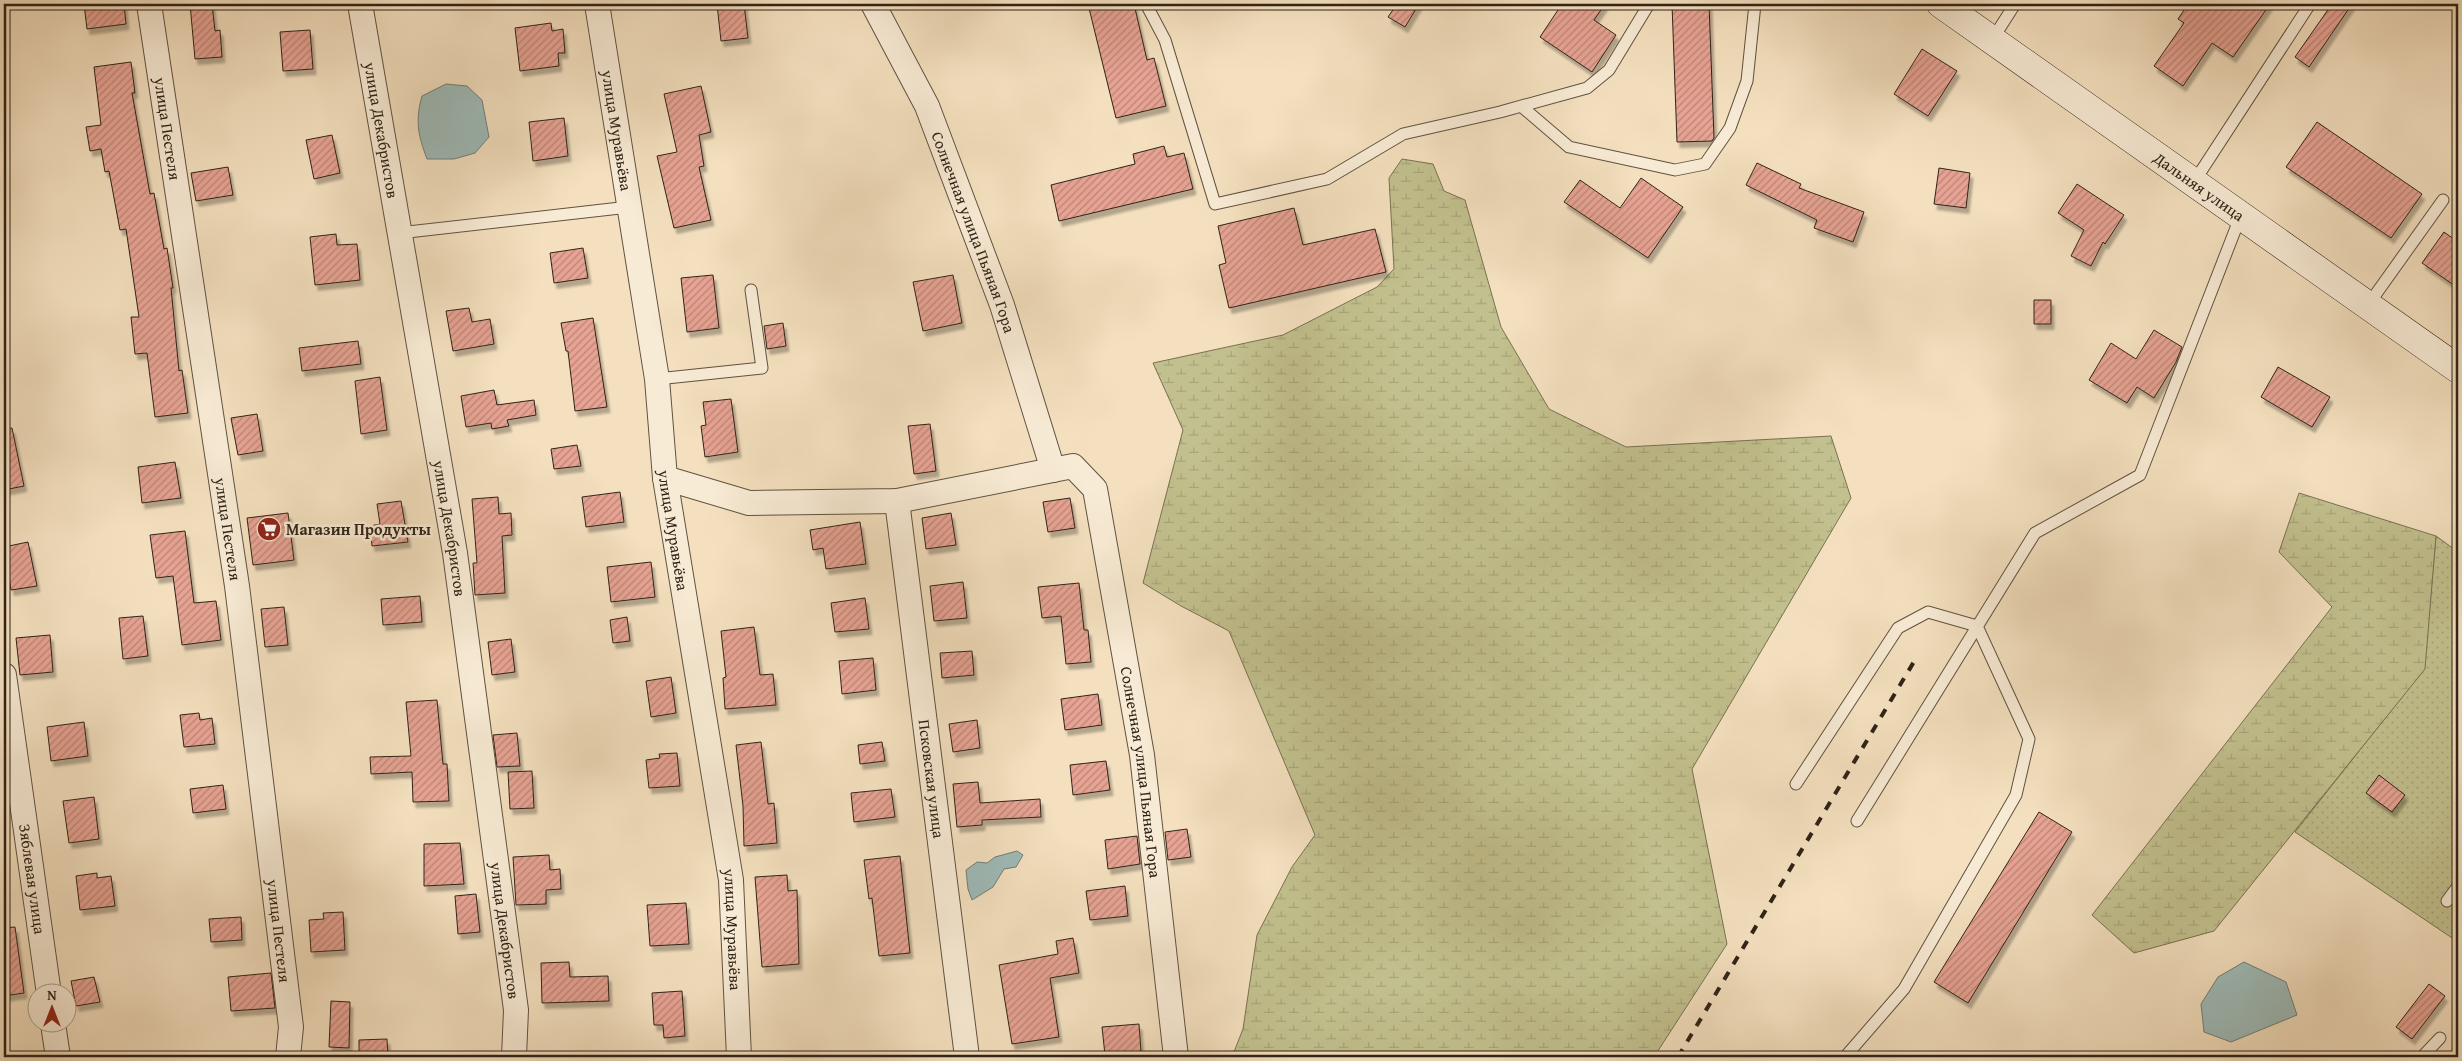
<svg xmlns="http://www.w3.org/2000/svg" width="2462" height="1061" viewBox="0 0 2462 1061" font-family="'Gentium Book Plus',serif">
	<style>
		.grass { fill: url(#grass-dots); stroke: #787252 }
		.wetland { fill: url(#wetland-marsh); stroke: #787252 }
		.water { fill: #9ebbb8; stroke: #727e78 }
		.building { fill: url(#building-hatch); stroke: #2f2317; filter: url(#shadow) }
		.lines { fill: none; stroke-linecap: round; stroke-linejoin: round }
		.service-casing { stroke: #605241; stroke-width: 13 }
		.minor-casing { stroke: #605241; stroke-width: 26 }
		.secondary-casing { stroke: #2f2317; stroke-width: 29 }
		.service { stroke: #f8ebd5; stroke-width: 11 }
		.minor { stroke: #f8ebd5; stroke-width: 24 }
		.secondary { stroke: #f8ebd5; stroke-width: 28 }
		.rail { stroke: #2f2317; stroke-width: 4; stroke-dasharray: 9 9; stroke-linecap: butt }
		.labels { text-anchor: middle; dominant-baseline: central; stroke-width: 5; stroke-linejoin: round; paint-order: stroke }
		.street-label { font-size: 16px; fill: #2f2317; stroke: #f8ebd5 }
		.poi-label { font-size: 16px; font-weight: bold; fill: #2f2317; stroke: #f8ebd5; text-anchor: start }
	</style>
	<defs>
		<pattern id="grass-dots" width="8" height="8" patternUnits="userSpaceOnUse" patternTransform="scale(1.25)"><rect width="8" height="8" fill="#c2c08e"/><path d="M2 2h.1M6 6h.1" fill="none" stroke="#a7a57a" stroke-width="1.8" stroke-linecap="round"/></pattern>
		<pattern id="wetland-marsh" width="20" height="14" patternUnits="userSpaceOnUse" patternTransform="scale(1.25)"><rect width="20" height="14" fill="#c2c08e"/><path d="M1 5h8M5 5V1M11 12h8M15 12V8" fill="none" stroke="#a7a57a"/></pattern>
		<pattern id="building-hatch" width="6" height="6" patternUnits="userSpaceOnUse" patternTransform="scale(1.25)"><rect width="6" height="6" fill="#e7a393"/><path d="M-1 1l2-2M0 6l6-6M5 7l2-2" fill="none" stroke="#bc8477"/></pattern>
		<filter id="shadow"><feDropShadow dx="3" dy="5.5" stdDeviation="1" flood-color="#0004"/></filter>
	</defs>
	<rect width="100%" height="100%" fill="#f4e0bf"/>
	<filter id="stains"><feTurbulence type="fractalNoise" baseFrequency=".004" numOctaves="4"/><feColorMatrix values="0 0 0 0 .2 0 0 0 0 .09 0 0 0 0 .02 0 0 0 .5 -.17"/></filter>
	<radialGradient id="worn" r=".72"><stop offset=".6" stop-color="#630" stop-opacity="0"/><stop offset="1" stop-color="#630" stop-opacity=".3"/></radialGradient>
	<path class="grass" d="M 2436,536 L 2458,552 L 2458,942 L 2295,832 L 2424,669 Z"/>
	<path class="wetland" d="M 1402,159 L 1433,164 L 1444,191 L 1465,200 L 1501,327 L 1549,409 L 1626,447 L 1831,436 L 1851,498 L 1692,769 L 1727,944 L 1654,1057 L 1232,1057 L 1243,1029 L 1257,935 L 1292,867 L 1315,835 L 1229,631 L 1181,606 L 1143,583 L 1183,430 L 1153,363 L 1283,335 L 1377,287 L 1394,269 L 1389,178 Z
		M 2299,493 L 2436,536 L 2425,669 L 2214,931 L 2134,953 L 2092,915 L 2332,607 L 2279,552 Z"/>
	<path class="water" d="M 446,84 L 467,86 L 482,100 L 489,137 L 475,153 L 454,159 L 427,159 C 418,135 415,121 422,96 Z
		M 1017,851 L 1023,855 L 1016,867 L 1004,869 L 993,887 L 972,900 L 968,889 L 966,870 L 977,862 L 987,863 L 995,857 Z
		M 2244,962 L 2286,982 L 2297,1015 L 2231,1042 L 2204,1032 L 2201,1004 L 2218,977 Z"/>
	<path class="building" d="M 84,4 L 124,4 L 126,24 L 87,29 Z
		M 190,4 L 212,4 L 215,31 L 220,30 L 222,57 L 195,59 Z
		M 717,4 L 744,4 L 748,38 L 721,41 Z
		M 1088,4 L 1111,4 L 1112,9 L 1134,4 L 1147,60 L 1154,58 L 1166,106 L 1116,118 Z
		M 1397,4 L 1419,4 L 1405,27 L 1388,17 Z
		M 1562,4 L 1605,4 L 1594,20 L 1616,35 L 1592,72 L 1540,37 Z
		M 1672,4 L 1709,4 L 1714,138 L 1712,141 L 1677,142 Z
		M 2188,4 L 2270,4 L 2233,57 L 2212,43 L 2183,86 L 2154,66 L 2184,23 L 2178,19 Z
		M 2332,4 L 2352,4 L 2309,67 L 2295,57 Z
		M 551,23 L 552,31 L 563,29 L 565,53 L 558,53 L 559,66 L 520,71 L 515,28 Z
		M 310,30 L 313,69 L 283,71 L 280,32 Z
		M 1922,49 L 1957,71 L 1928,116 L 1894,94 Z
		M 131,62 L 135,93 L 132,93 L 150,194 L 154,193 L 164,249 L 167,248 L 173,288 L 171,288 L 179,371 L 182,370 L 188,413 L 155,417 L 147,353 L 135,354 L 131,317 L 139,317 L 126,229 L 120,230 L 109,171 L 105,172 L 101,149 L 90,151 L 86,127 L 101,125 L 94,67 Z
		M 701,86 L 711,132 L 699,135 L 704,166 L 699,167 L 711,220 L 674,228 L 657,156 L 677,152 L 664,94 Z
		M 564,118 L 568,156 L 533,161 L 529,122 Z
		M 2317,122 L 2422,194 L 2391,238 L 2286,167 Z
		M 332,135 L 340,173 L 314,179 L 306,140 Z
		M 1164,146 L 1167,157 L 1184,153 L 1193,189 L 1059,221 L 1051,185 L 1135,164 L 1133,154 Z
		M 1757,163 L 1801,184 L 1799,188 L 1864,212 L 1853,242 L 1814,228 L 1817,220 L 1746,185 Z
		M 228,167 L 233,195 L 196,201 L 191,173 Z
		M 1939,168 L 1970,173 L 1966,208 L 1934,204 Z
		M 1641,178 L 1683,207 L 1648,258 L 1564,202 L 1580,180 L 1620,208 Z
		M 2077,184 L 2124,215 L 2105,244 L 2103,242 L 2091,266 L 2071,256 L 2084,230 L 2058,213 Z
		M 1294,208 L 1303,245 L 1375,229 L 1386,272 L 1229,308 L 1219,265 L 1226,263 L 1218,226 Z
		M 2444,232 L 2458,242 L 2458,288 L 2422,263 Z
		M 336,234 L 337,245 L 357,244 L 360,280 L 315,285 L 310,237 Z
		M 583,248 L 588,278 L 554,283 L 550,253 Z
		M 713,275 L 719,328 L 687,332 L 681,278 Z
		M 953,275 L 962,323 L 923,331 L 913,282 Z
		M 2034,300 L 2051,300 L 2051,324 L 2034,324 Z
		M 469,308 L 472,322 L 490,319 L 494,344 L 453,351 L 446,311 Z
		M 593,318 L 607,407 L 575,411 L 568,351 L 566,351 L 561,323 Z
		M 783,323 L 786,346 L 767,349 L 764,326 Z
		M 2154,330 L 2182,347 L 2176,362 L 2154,398 L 2137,387 L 2127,403 L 2089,380 L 2111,343 L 2136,359 Z
		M 358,341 L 361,364 L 302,371 L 299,348 Z
		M 2278,367 L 2330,397 L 2312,427 L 2261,397 Z
		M 380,377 L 387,430 L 361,434 L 355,381 Z
		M 494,390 L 497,405 L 534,400 L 536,415 L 507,420 L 509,426 L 492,429 L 491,423 L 466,427 L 461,396 Z
		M 731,399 L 738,452 L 705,457 L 701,426 L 706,425 L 703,402 Z
		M 257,414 L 263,451 L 238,455 L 231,418 Z
		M 930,424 L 936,471 L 914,474 L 908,426 Z
		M 12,428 L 24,486 L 4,490 L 4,429 Z
		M 577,445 L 581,466 L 554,469 L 551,449 Z
		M 175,462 L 181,498 L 142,503 L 138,467 Z
		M 620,492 L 624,522 L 586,527 L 582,497 Z
		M 498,497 L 499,514 L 511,513 L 512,535 L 502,536 L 505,593 L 475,595 L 473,563 L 477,563 L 472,499 Z
		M 1070,498 L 1075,528 L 1048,532 L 1043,502 Z
		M 401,501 L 408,542 L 372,546 L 370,526 L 380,524 L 377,504 Z
		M 288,513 L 294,560 L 253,565 L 247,518 Z
		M 951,513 L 956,545 L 926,549 L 922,518 Z
		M 860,522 L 866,564 L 826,569 L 823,548 L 813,550 L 810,530 Z
		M 185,531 L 194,603 L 216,601 L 221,640 L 182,645 L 173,576 L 156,578 L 150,535 Z
		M 28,542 L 37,586 L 11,590 L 4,547 Z
		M 651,562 L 655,597 L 611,602 L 607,567 Z
		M 963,582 L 967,618 L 934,621 L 930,586 Z
		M 1079,583 L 1084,630 L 1088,630 L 1091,662 L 1066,664 L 1061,616 L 1042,618 L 1038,587 Z
		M 420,596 L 422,622 L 383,625 L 381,599 Z
		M 865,598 L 869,629 L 835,632 L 831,603 Z
		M 284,607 L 288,645 L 265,647 L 261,609 Z
		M 143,616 L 148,656 L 123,659 L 119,618 Z
		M 627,617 L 630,641 L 613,643 L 610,620 Z
		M 754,627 L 760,675 L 773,674 L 776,705 L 725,709 L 723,678 L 726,677 L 721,631 Z
		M 50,635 L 53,672 L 20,675 L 16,638 Z
		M 511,639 L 515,672 L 492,675 L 488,642 Z
		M 972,651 L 974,675 L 942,678 L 940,653 Z
		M 873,658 L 876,690 L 842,694 L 839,661 Z
		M 671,677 L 676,713 L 651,717 L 646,681 Z
		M 1098,694 L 1102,725 L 1065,730 L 1061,699 Z
		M 437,700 L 443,764 L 447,764 L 449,801 L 413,802 L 412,772 L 371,774 L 370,757 L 411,756 L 406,702 Z
		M 199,713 L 200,720 L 212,718 L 215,744 L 184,747 L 180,715 Z
		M 977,720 L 980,748 L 953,752 L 949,724 Z
		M 84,722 L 88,756 L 51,761 L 47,727 Z
		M 517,733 L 520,766 L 497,767 L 493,735 Z
		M 761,742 L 768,804 L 774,803 L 777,843 L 744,846 L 743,806 L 736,745 Z
		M 882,742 L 885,761 L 860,764 L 858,745 Z
		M 677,753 L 680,786 L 649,788 L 646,760 L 660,758 L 659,754 Z
		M 1106,761 L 1110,790 L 1073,795 L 1070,765 Z
		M 532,771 L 534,808 L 510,809 L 508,772 Z
		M 2379,775 L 2405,795 L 2392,812 L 2366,793 Z
		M 978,782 L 980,803 L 1040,799 L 1041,817 L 982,820 L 982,825 L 957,827 L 953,784 Z
		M 223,785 L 226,809 L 193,813 L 190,789 Z
		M 891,789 L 895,817 L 854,822 L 851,793 Z
		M 94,797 L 99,839 L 69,843 L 63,801 Z
		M 2039,812 L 2072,832 L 1968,1003 L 1934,982 Z
		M 1187,829 L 1191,857 L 1168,860 L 1165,832 Z
		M 1137,836 L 1140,864 L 1108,869 L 1105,840 Z
		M 460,843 L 464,884 L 424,886 L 424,844 Z
		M 549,855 L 550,870 L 560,869 L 561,889 L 546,890 L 546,904 L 516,905 L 513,857 Z
		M 900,856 L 910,953 L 879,956 L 872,898 L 869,899 L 864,860 Z
		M 97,873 L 97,878 L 111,876 L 115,906 L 80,910 L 76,876 Z
		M 787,875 L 788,891 L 797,890 L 799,964 L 762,967 L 755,877 Z
		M 1125,886 L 1128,916 L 1090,920 L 1086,891 Z
		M 476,894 L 480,932 L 458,934 L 455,896 Z
		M 686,903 L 689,944 L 650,946 L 647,905 Z
		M 343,912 L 345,950 L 311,952 L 309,920 L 324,919 L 323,913 Z
		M 241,917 L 242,940 L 211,942 L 209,919 Z
		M 15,927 L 24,993 L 4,996 L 4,928 Z
		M 1073,938 L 1079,973 L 1050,978 L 1059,1037 L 1012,1044 L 999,965 L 1058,954 L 1056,941 Z
		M 569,962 L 570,977 L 608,976 L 609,1001 L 542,1003 L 541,963 Z
		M 271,973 L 275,1008 L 231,1011 L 228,977 Z
		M 94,977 L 100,1002 L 76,1006 L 71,981 Z
		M 2429,984 L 2445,996 L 2412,1039 L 2396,1027 Z
		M 682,991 L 685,1036 L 664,1038 L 663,1025 L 654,1025 L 652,993 Z
		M 331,1001 L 350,1002 L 349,1048 L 329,1047 Z
		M 1139,1024 L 1141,1052 L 1105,1055 L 1102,1027 Z
		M 387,1039 L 388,1057 L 359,1057 L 359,1040 Z"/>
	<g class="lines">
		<g class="service-casing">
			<path id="service" d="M 1146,4 L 1165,40 L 1215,204 L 1327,179 L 1403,134 L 1500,112 L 1587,88 L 1609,70 L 1649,4
				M 1992,40 L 2015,4
				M 1521,106 L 1569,147 L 1675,170 L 1705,164 L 1730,128 L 1747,81 L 1755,4
				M 2194,182 L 2310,4
				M 399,233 L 629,207
				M 2368,305 L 2443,200
				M 657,379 L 762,368 L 751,290
				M 1796,784 L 1898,628 L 1928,612 L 1977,626 L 2029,739 L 2016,795 L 1904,989 L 1845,1057
				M 1857,821 L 2035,533 L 2140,475 L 2241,215
				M 2447,901 L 2458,886
				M 2422,1057 L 2440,1038"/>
		</g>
		<g class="minor-casing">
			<g id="minor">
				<path id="s1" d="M 149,4 L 237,586 L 291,1027 L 288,1057"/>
				<path id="s2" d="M 360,4 L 455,553 L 516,1010 L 514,1057"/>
				<path id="s3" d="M 597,4 L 657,379 L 665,478 L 731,880 L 739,1057"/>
				<path id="s4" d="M 873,4 L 927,106 L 1002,305 L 1053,470"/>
				<path id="s5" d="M 665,478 L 749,503 L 897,501 L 1073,466 L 1095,489 L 1142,755 L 1176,1057"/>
				<path id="s6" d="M 897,501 L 967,1057"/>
				<path id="s7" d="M 4,675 L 49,994"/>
				<path d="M 53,1024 L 58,1057"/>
			</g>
		</g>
		<g class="secondary-casing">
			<g id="secondary">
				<path id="s8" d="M 1941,4 L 2458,369"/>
			</g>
		</g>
		<use href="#service" class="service"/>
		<use href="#minor" class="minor"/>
		<use href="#secondary" class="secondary"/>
		<path class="rail" d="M 1678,1057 L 1915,660"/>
	</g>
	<defs>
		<g id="supermarket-disc" transform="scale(1.25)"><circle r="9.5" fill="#8f2418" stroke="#f8ebd5"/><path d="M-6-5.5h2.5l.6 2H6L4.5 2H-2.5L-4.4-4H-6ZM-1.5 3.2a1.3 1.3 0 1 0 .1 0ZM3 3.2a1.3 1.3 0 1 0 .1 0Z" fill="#fff"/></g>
	</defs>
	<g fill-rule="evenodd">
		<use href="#supermarket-disc" x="269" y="529"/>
	</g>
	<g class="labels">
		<g class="street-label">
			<text stroke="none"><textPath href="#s1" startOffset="126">улица Пестеля</textPath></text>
			<text stroke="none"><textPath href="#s3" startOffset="128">улица Муравьёва</textPath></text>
			<text stroke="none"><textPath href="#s2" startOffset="128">улица Декабристов</textPath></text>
			<text stroke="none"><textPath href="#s8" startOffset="316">Дальняя улица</textPath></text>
			<text stroke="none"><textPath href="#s4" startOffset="250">Солнечная улица Пьяная Гора</textPath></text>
			<text stroke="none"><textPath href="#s2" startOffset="532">улица Декабристов</textPath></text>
			<text stroke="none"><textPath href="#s1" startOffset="531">улица Пестеля</textPath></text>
			<text stroke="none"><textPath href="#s3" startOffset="532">улица Муравьёва</textPath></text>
			<text stroke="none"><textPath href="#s5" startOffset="734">Солнечная улица Пьяная Гора</textPath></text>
			<text stroke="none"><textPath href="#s6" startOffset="280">Псковская улица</textPath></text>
			<text stroke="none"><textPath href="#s7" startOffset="206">Зяблевая улица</textPath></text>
			<text stroke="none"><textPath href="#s2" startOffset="938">улица Декабристов</textPath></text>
			<text stroke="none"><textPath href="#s3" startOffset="936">улица Муравьёва</textPath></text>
			<text stroke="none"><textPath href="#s1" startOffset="936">улица Пестеля</textPath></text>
		</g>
		<g class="poi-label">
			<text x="286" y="529">Магазин Продукты</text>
		</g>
	</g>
	<rect width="2462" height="1061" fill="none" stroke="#f4e0bf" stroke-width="20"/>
	<rect x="5" y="5" width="2452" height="1051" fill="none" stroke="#2f2317" stroke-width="2.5"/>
	<rect x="10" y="10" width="2442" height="1041" fill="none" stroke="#2f2317"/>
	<g transform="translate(52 1008)"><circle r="24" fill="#f8ebd5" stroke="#a89b89"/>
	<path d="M0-4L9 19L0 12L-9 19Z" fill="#8f2418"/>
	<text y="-8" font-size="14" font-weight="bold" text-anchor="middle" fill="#2f2317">N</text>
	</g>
	<rect width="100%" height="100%" filter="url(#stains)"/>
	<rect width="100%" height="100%" fill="url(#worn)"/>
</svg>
